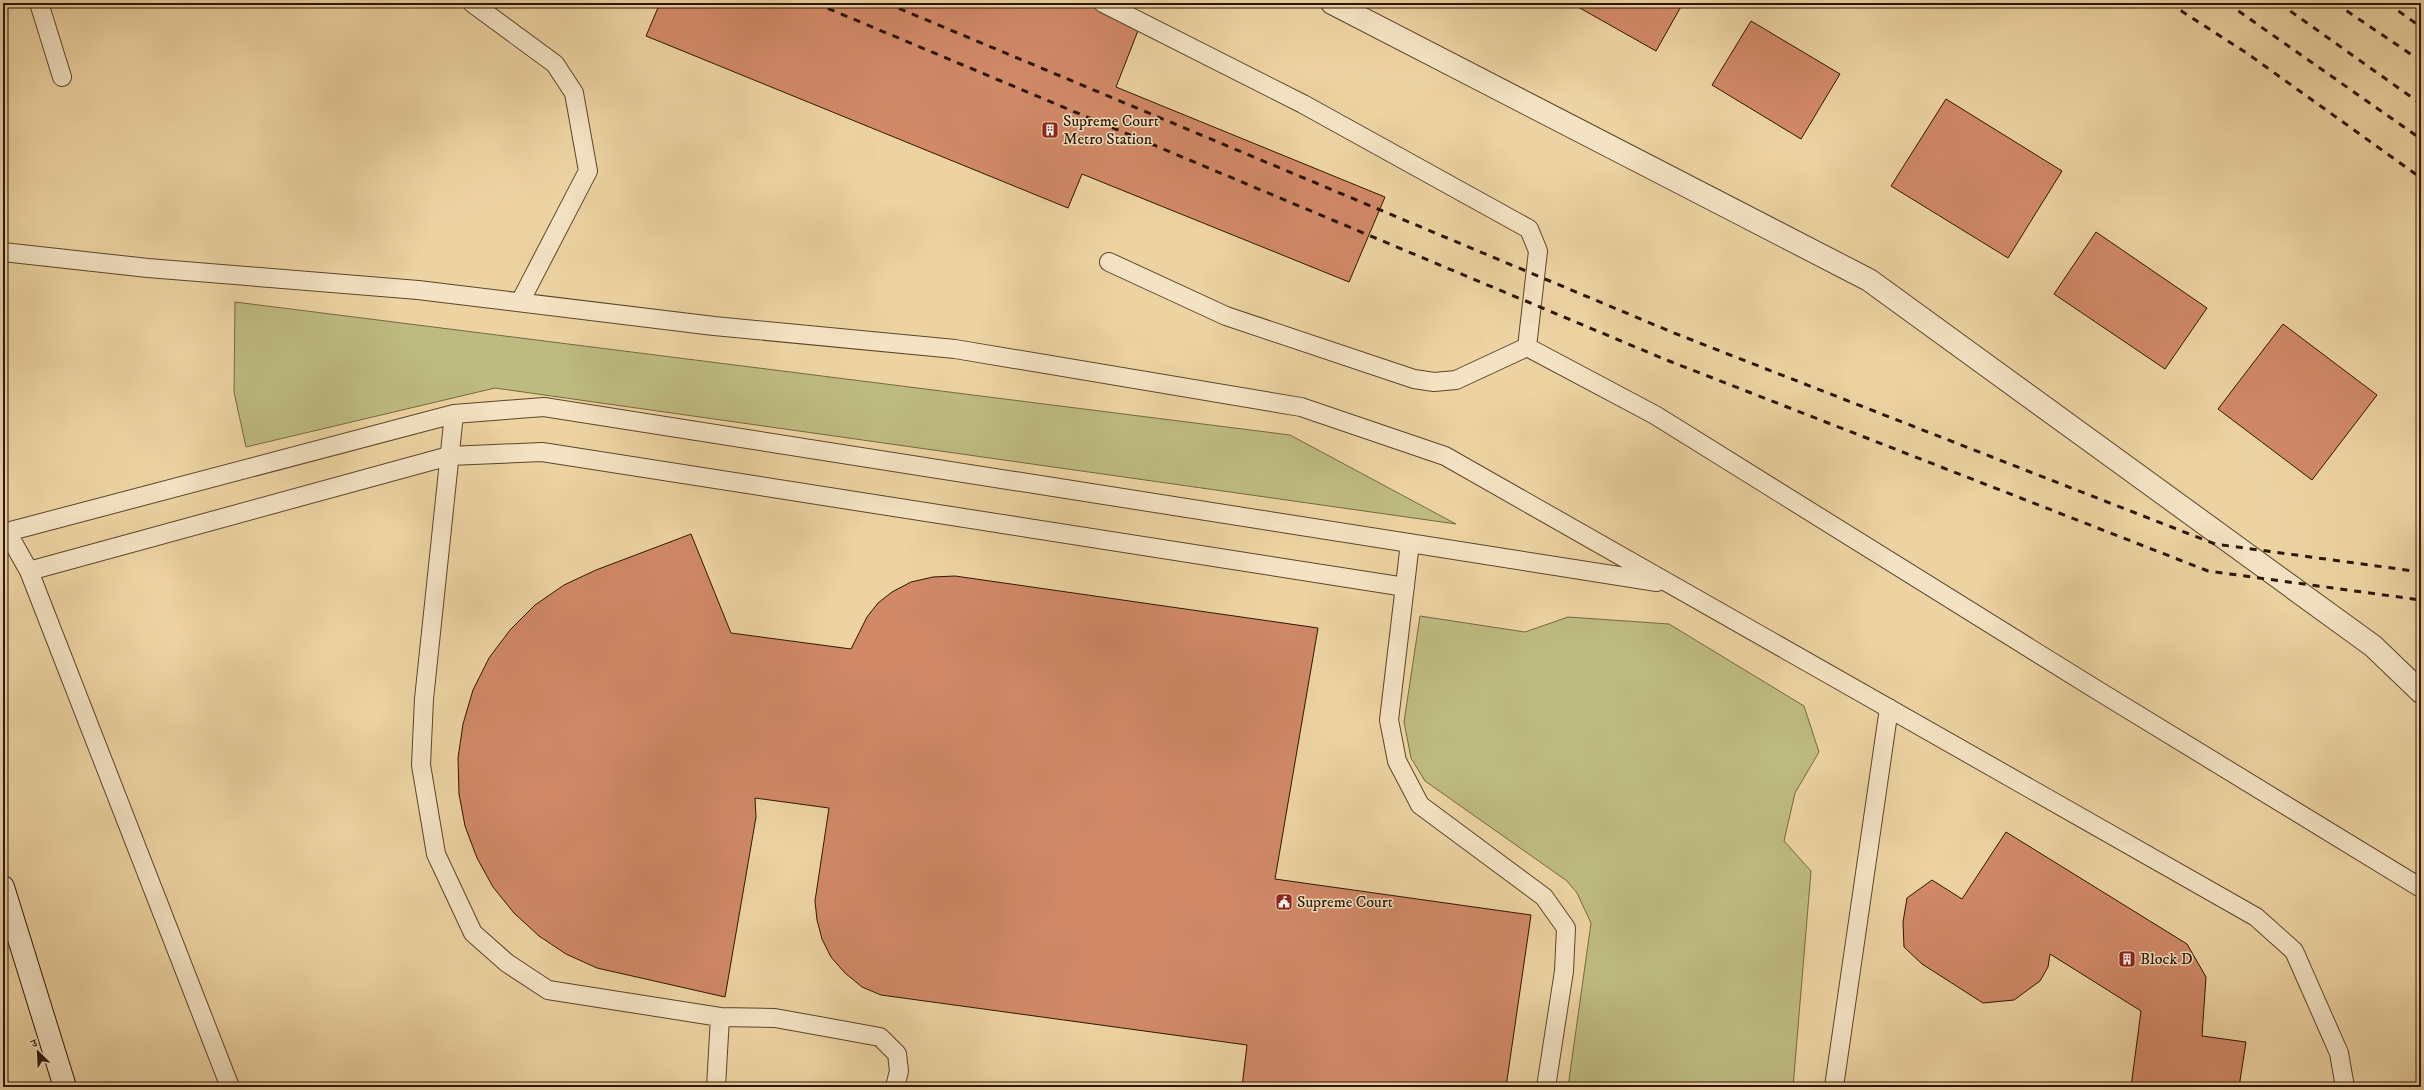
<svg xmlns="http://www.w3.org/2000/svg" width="2424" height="1090" viewBox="0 0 2424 1090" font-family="'IM FELL DW Pica','Noto Serif Devanagari',serif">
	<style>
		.green { fill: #bebb80; stroke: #766840 }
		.building { fill: #d18968; stroke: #2d1600 }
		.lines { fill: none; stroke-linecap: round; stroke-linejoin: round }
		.service-casing { stroke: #5d4528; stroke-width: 20 }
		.minor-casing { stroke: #5d4528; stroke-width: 24 }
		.secondary-casing { stroke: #2d1600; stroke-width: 24 }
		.service { stroke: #f3e2c3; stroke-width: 18 }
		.minor { stroke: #f3e2c3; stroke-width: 22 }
		.secondary { stroke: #f3e2c3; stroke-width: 22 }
		.rail { stroke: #2d1600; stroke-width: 3; stroke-dasharray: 7 7; stroke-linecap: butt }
		.labels { text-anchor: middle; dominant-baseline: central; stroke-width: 3; stroke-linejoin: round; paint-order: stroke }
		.poi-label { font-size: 16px; fill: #2d1600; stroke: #f3e2c3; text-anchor: start }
	</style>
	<rect width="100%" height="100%" fill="#edd3a2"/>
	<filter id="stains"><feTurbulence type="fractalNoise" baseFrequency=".005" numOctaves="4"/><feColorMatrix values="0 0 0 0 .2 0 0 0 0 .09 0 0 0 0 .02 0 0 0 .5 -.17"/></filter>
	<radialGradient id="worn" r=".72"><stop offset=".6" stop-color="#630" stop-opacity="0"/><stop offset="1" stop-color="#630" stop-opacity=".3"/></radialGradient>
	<path class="green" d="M 235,302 L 1290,435 L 1456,524 L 495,388 L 246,447 L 234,392 Z
		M 1420,616 L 1525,632 L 1568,617 L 1669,624 L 1804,706 L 1819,752 L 1795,793 L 1784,841 L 1811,871 L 1793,1087 L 1568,1087 L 1591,923 L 1577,893 L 1567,881 L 1425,781 L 1411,758 L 1404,722 Z"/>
	<path class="building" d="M 660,3 L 1091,3 L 1141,23 L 1116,87 L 1385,197 L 1349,282 L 1082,174 L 1068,208 L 646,36 Z
		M 1571,3 L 1683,3 L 1656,51 Z
		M 1751,21 L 1840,74 L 1801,139 L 1712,85 Z
		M 1946,99 L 2062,171 L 2008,258 L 1891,186 Z
		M 2096,232 L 2207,308 L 2165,369 L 2054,294 Z
		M 2283,324 L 2377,395 L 2312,480 L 2218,409 Z
		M 691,534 L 731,633 L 851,649 L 867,617 L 878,603 L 892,592 L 911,582 L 933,577 L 955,576 L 1318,628 L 1275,879 L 1531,915 L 1506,1087 L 1242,1087 L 1247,1045 L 881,995 L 862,987 L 845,973 L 831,957 L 822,939 L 817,920 L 815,901 L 829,808 L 755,798 L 756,817 L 725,997 L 597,968 L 566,954 L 539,936 L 514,913 L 493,887 L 477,858 L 465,826 L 459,794 L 458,758 L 463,724 L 473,690 L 489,658 L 510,630 L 535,605 L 564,585 L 596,570 Z
		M 2006,832 L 2187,944 L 2206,977 L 2202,1036 L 2246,1042 L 2239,1087 L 2131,1087 L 2141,1011 L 2050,954 L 2048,967 L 2040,981 L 2014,1000 L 1983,1003 L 1922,964 L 1904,947 L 1903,922 L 1907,898 L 1932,880 L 1962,899 Z"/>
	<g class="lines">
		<g class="service-casing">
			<path id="service" d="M 39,3 L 62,77
				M 472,3 L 555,64 L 574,93 L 588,171 L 520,302
				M 1103,3 L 1303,104 L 1529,229 L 1538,251 L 1527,347
				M 3,252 L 148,268 L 418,290 L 714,326 L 955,349 L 1301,407 L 1445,456 L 2256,917 L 2294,951 L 2339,1053 L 2345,1087
				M 1109,262 L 1226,316 L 1414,379 L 1434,382 L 1456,380 L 1527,347
				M 1527,347 L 1655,415 L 2092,687 L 2421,888
				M 454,414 L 424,699 L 421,765 L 436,854 L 473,933 L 507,963 L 548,990 L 720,1017
				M 3,531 L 7,532 L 29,571 L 230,1087
				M 7,532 L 454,414 L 544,407 L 1657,582
				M 1410,543 L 1389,720 L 1397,761 L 1420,805 L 1544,897 L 1566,928 L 1564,971 L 1546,1087
				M 29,571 L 449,456 L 542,452 L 1405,587
				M 716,1087 L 720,1017 L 775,1018 L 880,1037 L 897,1054 L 899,1071 L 895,1087
				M 1834,1087 L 1889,708"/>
		</g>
		<g class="minor-casing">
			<path id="minor" d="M 1332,3 L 1869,280 L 2373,646 L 2421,692"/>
		</g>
		<g class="secondary-casing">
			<path id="secondary" d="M 3,887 L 65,1087"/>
		</g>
		<use href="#service" class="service"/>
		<use href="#minor" class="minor"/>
		<use href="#secondary" class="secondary"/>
		<path class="rail" d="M 815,3 L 1664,359 L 2208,571 L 2421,600
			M 886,3 L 1674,333 L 2215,544 L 2421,572
			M 2169,3 L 2248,54 L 2421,178
			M 2227,3 L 2421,139
			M 2279,3 L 2421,104
			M 2335,3 L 2421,61
			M 2387,3 L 2421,27"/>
	</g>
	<defs>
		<g id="building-square" transform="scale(0.9)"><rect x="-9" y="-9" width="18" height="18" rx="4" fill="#8f2418" stroke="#f3e2c3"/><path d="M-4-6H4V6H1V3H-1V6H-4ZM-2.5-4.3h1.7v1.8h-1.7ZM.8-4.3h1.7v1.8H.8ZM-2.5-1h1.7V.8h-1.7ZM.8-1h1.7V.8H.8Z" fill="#fff"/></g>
		<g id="civic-square" transform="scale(0.9)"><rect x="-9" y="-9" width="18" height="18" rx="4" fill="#8f2418" stroke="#f3e2c3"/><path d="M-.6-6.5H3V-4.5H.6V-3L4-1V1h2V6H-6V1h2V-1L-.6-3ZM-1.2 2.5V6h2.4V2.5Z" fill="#fff"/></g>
	</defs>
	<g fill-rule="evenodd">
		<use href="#building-square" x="1050" y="130"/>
		<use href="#civic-square" x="1284" y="902"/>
		<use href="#building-square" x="2127" y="959"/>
	</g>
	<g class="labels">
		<g class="poi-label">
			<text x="1063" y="121">Supreme Court<tspan x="1063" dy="18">Metro Station</tspan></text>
			<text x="1297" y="902">Supreme Court</text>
			<text x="2140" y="959">Block D</text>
		</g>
	</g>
	<rect width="2424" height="1090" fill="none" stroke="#edd3a2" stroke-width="16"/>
	<rect x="4" y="4" width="2416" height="1082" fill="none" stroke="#2d1600" stroke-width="2"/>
	<rect x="8" y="8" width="2408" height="1074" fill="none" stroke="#2d1600"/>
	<g transform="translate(38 1052) rotate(336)" stroke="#f3e2c3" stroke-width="3" paint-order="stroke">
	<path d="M0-3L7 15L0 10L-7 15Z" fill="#2d1600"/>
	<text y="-6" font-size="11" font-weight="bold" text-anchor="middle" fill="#2d1600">उ</text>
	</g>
	<rect width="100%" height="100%" filter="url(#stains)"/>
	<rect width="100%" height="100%" fill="url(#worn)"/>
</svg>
